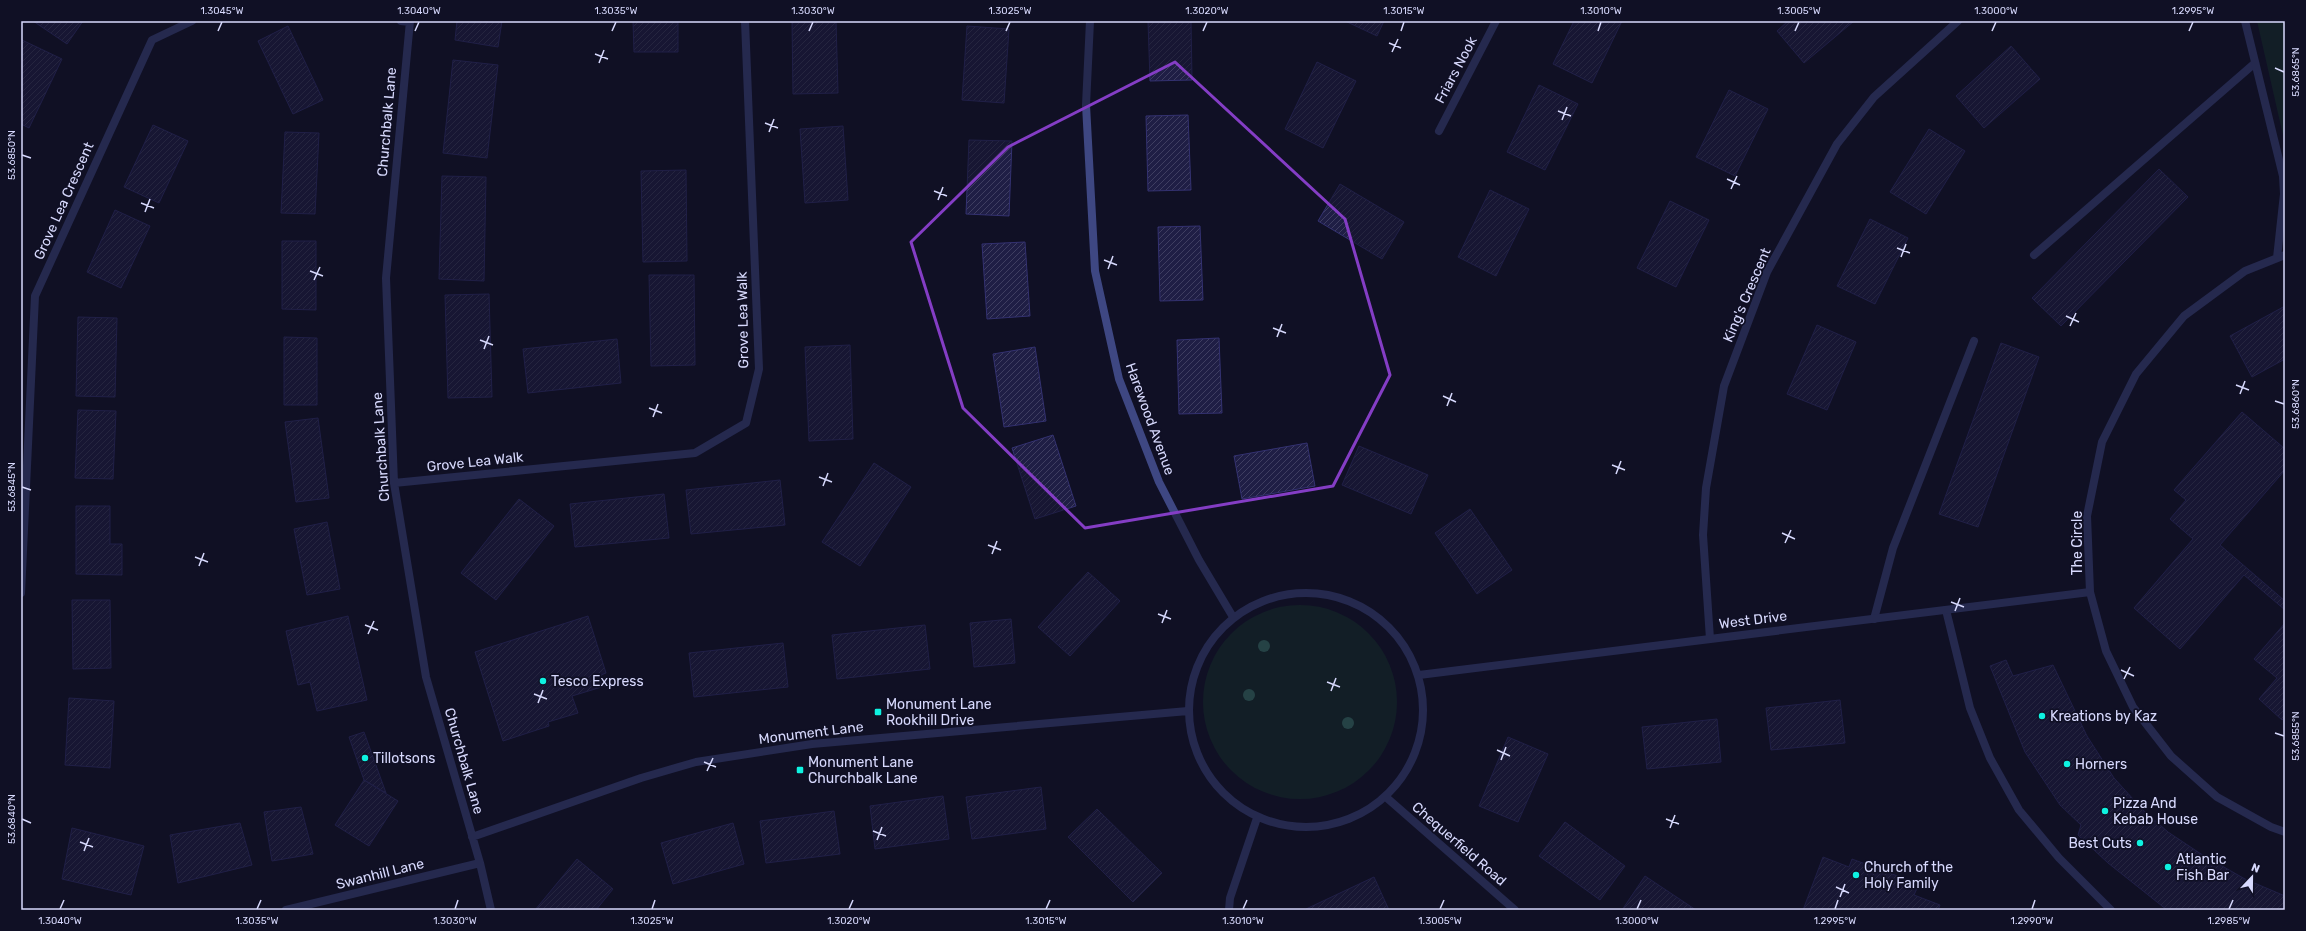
<svg xmlns="http://www.w3.org/2000/svg" width="2306" height="931" viewBox="0 0 2306 931" font-family="Rubik,sans-serif">
	<style>
		.grass { fill: #142f29 }
		.building { fill: url(#building-hatch); stroke: #333170 }
		.lines { fill: none; stroke-linecap: round; stroke-linejoin: round }
		.service { stroke: #3e4782; stroke-width: 8 }
		.minor { stroke: #3e4782; stroke-width: 8 }
		.tree { fill: #3f7f6e }
		.marked { fill: none; stroke: #843dc5; stroke-width: 3; stroke-linejoin: round }
		.ticks { fill: none; stroke: #d7d9fd; stroke-width: 1.5 }
		.poi-dot { fill: #0ef2e1; stroke: #101025; stroke-width: 1.5 }
		.labels { text-anchor: middle; dominant-baseline: central; stroke-width: 3.5; stroke-linejoin: round; paint-order: stroke }
		.street-label { font-size: 14px; fill: #d7d9fd; stroke: #101025 }
		.poi-label { font-size: 14px; fill: #d7d9fd; stroke: #101025; text-anchor: start }
		.neatline { fill: none; stroke: #d7d9fd; stroke-width: 1.5 }
		.ticks-label { font-size: 10px; text-anchor: middle; fill: #d7d9fd }
	</style>
	<defs>
		<pattern id="building-hatch" width="6" height="6" patternUnits="userSpaceOnUse"><rect width="6" height="6" fill="#1f1e45"/><path d="M-1 1l2-2M0 6l6-6M5 7l2-2" fill="none" stroke="#3f3e61"/></pattern>
	</defs>
	<rect width="100%" height="100%" fill="#101025"/>
	<path class="grass" d="M 2257,21 L 2285,21 L 2285,144 Z
		M1203 702a97 97 0 1 1 194 0a97 97 0 1 1-194 0Z"/>
	<path class="building" d="M 33,21 L 83,21 L 67,44 Z
		M 457,21 L 502,21 L 498,47 L 455,40 Z
		M 633,21 L 678,21 L 678,52 L 634,52 Z
		M 792,21 L 836,21 L 838,93 L 793,94 Z
		M 1148,21 L 1191,21 L 1192,80 L 1150,81 Z
		M 1345,21 L 1384,21 L 1377,36 Z
		M 1574,21 L 1622,21 L 1592,83 L 1553,64 Z
		M 1788,21 L 1854,21 L 1804,63 L 1777,31 Z
		M 288,26 L 323,100 L 293,114 L 258,41 Z
		M 967,26 L 1009,29 L 1004,103 L 962,100 Z
		M 22,40 L 62,59 L 29,128 L 21,124 Z
		M 2011,46 L 2040,79 L 1984,128 L 1956,96 Z
		M 453,60 L 498,65 L 487,158 L 443,153 Z
		M 1317,62 L 1356,81 L 1323,148 L 1285,129 Z
		M 1539,85 L 1578,104 L 1545,170 L 1507,152 Z
		M 1729,90 L 1768,109 L 1735,176 L 1696,157 Z
		M 1188,115 L 1191,190 L 1148,191 L 1146,116 Z
		M 153,125 L 188,141 L 159,203 L 124,187 Z
		M 843,126 L 848,200 L 805,203 L 800,129 Z
		M 1929,129 L 1965,151 L 1926,214 L 1890,192 Z
		M 285,132 L 319,133 L 315,214 L 281,213 Z
		M 969,140 L 1012,141 L 1009,216 L 966,214 Z
		M 2159,169 L 2188,197 L 2061,326 L 2032,298 Z
		M 686,170 L 687,261 L 643,262 L 641,171 Z
		M 442,176 L 486,177 L 484,281 L 439,279 Z
		M 1340,184 L 1404,222 L 1382,259 L 1318,221 Z
		M 1490,190 L 1529,209 L 1496,276 L 1458,257 Z
		M 1670,201 L 1709,220 L 1676,287 L 1637,268 Z
		M 115,210 L 150,226 L 121,288 L 87,272 Z
		M 1870,219 L 1908,238 L 1875,304 L 1837,286 Z
		M 1200,226 L 1203,300 L 1160,301 L 1158,227 Z
		M 282,241 L 316,241 L 316,310 L 282,309 Z
		M 1025,242 L 1030,316 L 987,319 L 982,244 Z
		M 649,275 L 694,275 L 695,365 L 651,366 Z
		M 489,294 L 492,397 L 448,398 L 445,295 Z
		M 2285,306 L 2285,359 L 2252,377 L 2230,336 Z
		M 78,317 L 117,318 L 115,397 L 76,396 Z
		M 1817,325 L 1856,342 L 1827,410 L 1787,394 Z
		M 284,337 L 317,338 L 317,405 L 284,405 Z
		M 1219,338 L 1222,413 L 1179,414 L 1177,340 Z
		M 617,339 L 621,383 L 528,393 L 523,349 Z
		M 2001,343 L 2039,357 L 1978,527 L 1939,514 Z
		M 850,345 L 853,439 L 809,441 L 805,347 Z
		M 1035,347 L 1046,421 L 1004,427 L 993,354 Z
		M 78,410 L 116,411 L 113,479 L 75,478 Z
		M 2242,412 L 2285,449 L 2285,470 L 2220,545 L 2285,601 L 2285,610 L 2244,575 L 2180,649 L 2134,608 L 2193,539 L 2170,519 L 2186,500 L 2174,490 Z
		M 318,418 L 329,498 L 296,502 L 285,422 Z
		M 1053,435 L 1076,506 L 1035,519 L 1012,448 Z
		M 1307,443 L 1315,486 L 1242,499 L 1234,456 Z
		M 1359,446 L 1428,475 L 1411,514 L 1342,485 Z
		M 874,463 L 911,487 L 860,566 L 822,542 Z
		M 780,480 L 785,525 L 691,534 L 686,490 Z
		M 664,494 L 669,538 L 575,547 L 570,504 Z
		M 519,499 L 554,526 L 496,600 L 461,573 Z
		M 76,506 L 110,506 L 110,544 L 122,544 L 122,575 L 76,574 Z
		M 1470,509 L 1512,570 L 1477,594 L 1435,533 Z
		M 327,522 L 340,589 L 307,595 L 294,529 Z
		M 1088,572 L 1120,601 L 1070,656 L 1038,627 Z
		M 72,600 L 110,600 L 111,668 L 73,669 Z
		M 348,616 L 367,700 L 317,711 L 310,682 L 298,685 L 286,631 Z
		M 588,616 L 606,673 L 601,675 L 605,686 L 572,696 L 578,713 L 548,722 L 549,726 L 503,741 L 475,652 Z
		M 1011,619 L 1015,663 L 974,667 L 970,623 Z
		M 2285,623 L 2285,717 L 2282,720 L 2259,699 L 2277,678 L 2254,659 Z
		M 925,625 L 930,669 L 837,679 L 832,635 Z
		M 783,643 L 788,687 L 694,697 L 689,653 Z
		M 2006,660 L 2013,676 L 2053,665 L 2087,736 L 2114,778 L 2143,810 L 2168,832 L 2201,854 L 2245,879 L 2285,896 L 2285,910 L 2167,910 L 2108,863 L 2078,835 L 2081,825 L 2060,805 L 2025,752 L 1990,666 Z
		M 69,698 L 114,701 L 110,768 L 65,765 Z
		M 1840,700 L 1845,743 L 1771,750 L 1766,708 Z
		M 1717,719 L 1721,762 L 1647,769 L 1642,727 Z
		M 364,732 L 386,793 L 364,780 L 349,737 Z
		M 1508,737 L 1548,754 L 1518,822 L 1479,806 Z
		M 364,780 L 398,801 L 369,846 L 335,825 Z
		M 1041,787 L 1046,829 L 972,839 L 966,797 Z
		M 943,796 L 949,839 L 875,849 L 870,806 Z
		M 301,807 L 313,854 L 272,861 L 264,812 Z
		M 1097,809 L 1162,873 L 1133,902 L 1068,837 Z
		M 834,811 L 840,854 L 766,863 L 760,821 Z
		M 1565,822 L 1625,866 L 1600,900 L 1539,856 Z
		M 240,823 L 252,865 L 178,883 L 170,835 Z
		M 733,823 L 744,864 L 673,884 L 661,843 Z
		M 72,828 L 144,846 L 131,895 L 62,879 Z
		M 1823,857 L 1849,867 L 1852,859 L 1919,884 L 1914,895 L 1940,905 L 1938,910 L 1803,910 Z
		M 577,859 L 613,889 L 596,910 L 535,910 Z
		M 1645,876 L 1696,910 L 1622,910 Z
		M 1374,877 L 1389,910 L 1307,910 L 1306,909 Z"/>
	<g class="lines">
		<path class="service" d="M 2034,255 L 2255,63
			M 1946,610 L 1970,708 L 1990,758 L 2019,810 L 2059,858 L 2111,910
			M 1874,619 L 1893,548 L 1974,341"/>
		<path class="minor" d="M 401,21 L 410,22
			M 410,21 L 386,278 L 394,483 L 426,677 L 480,863 L 491,910
			M 1090,21 L 1086,105 L 1095,271 L 1119,379 L 1159,482 L 1199,560 L 1233,617
			M 2245,21 L 2283,176 L 2284,194 L 2277,258
			M 1439,131 L 1496,21
			M 2285,255 L 2245,271 L 2184,316 L 2136,374 L 2102,442 L 2087,516 L 2090,592 L 2106,651 L 2133,707 L 2171,756 L 2217,797 L 2271,827 L 2285,832
			M 394,483 L 695,453 L 746,423 L 759,369 L 745,21
			M1189 710a117 117 0 1 1 234 0a117 117 0 1 1-234 0Z
			M 21,593 L 35,296 L 152,40 L 192,21
			M 1710,639 L 1703,535 L 1706,488 L 1724,386 L 1767,272 L 1837,144 L 1874,97 L 1958,21
			M 1419,675 L 2090,592
			M 1387,798 L 1515,910
			M 472,837 L 641,778 L 696,762 L 812,744 L 1188,711
			M 286,910 L 480,863
			M 1229,910 L 1230,898 L 1257,818"/>
	</g>
	<g class="tree">
		<circle cx="1264" cy="646" r="6"/>
		<circle cx="1249" cy="695" r="6"/>
		<circle cx="1348" cy="723" r="6"/>
	</g>
	<path d="M0 0H2306V931H0ZM 1175,62 L 1345,219 L 1390,375 L 1333,486 L 1085,528 L 963,408 L 911,242 L 1008,147 Z" fill="#101025" fill-opacity=".55" fill-rule="evenodd"/>
	<path class="marked" d="M 1175,62 L 1345,219 L 1390,375 L 1333,486 L 1085,528 L 963,408 L 911,242 L 1008,147 Z"/>
	<path class="ticks" d="M 218,31 L 222,22M 415,31 L 419,22M 612,31 L 616,22M 809,31 L 813,22M 1006,31 L 1010,22M 1203,31 L 1207,22M 1401,31 L 1404,22M 1598,31 L 1601,22M 1795,31 L 1799,22M 1992,31 L 1996,22M 2189,31 L 2193,22M 1389,43 L 1401,48M 1392,52 L 1398,39M 595,54 L 608,59M 599,63 L 604,50M 2275,68 L 2284,72M 1558,111 L 1571,116M 1562,120 L 1567,107M 765,123 L 778,128M 769,132 L 774,119M 22,155 L 31,158M 1727,179 L 1740,185M 1731,189 L 1737,176M 934,191 L 947,196M 938,200 L 943,187M 141,203 L 154,208M 145,212 L 150,199M 1897,248 L 1910,253M 1901,257 L 1906,244M 1104,260 L 1117,265M 1108,269 L 1113,256M 310,271 L 323,276M 314,280 L 320,267M 2066,316 L 2079,322M 2070,326 L 2076,313M 1273,328 L 1286,333M 1277,337 L 1282,324M 480,340 L 493,345M 484,349 L 489,336M 2236,385 L 2249,390M 2240,394 L 2245,381M 1443,396 L 1456,402M 2275,401 L 2284,404M 1447,406 L 1452,393M 649,408 L 662,413M 653,417 L 658,404M 1612,465 L 1625,470M 1616,474 L 1621,461M 819,477 L 832,482M 823,486 L 828,473M 22,487 L 31,490M 1782,533 L 1795,539M 1785,543 L 1791,530M 988,545 L 1001,550M 992,554 L 997,541M 195,557 L 208,562M 199,566 L 204,553M 1951,602 L 1964,607M 1955,611 L 1960,598M 1158,614 L 1171,619M 1162,623 L 1167,610M 365,625 L 378,630M 368,634 L 374,621M 2121,670 L 2134,676M 2124,679 L 2130,667M 1327,682 L 1340,687M 1331,691 L 1336,678M 534,694 L 547,699M 538,703 L 543,690M 2275,733 L 2284,736M 1497,750 L 1510,756M 1501,760 L 1506,747M 704,762 L 716,767M 707,771 L 713,758M 22,819 L 31,823M 1666,819 L 1679,824M 1670,828 L 1675,815M 873,831 L 886,836M 877,840 L 882,827M 80,842 L 93,847M 84,851 L 89,838M 1836,887 L 1849,893M 1840,897 L 1845,884M 60,909 L 64,900M 257,909 L 261,900M 455,909 L 458,900M 652,909 L 655,900M 849,909 L 853,900M 1046,909 L 1050,900M 1243,909 L 1247,900M 1440,909 L 1444,900M 1637,909 L 1641,900M 1835,909 L 1838,900M 2032,909 L 2035,900M 2229,909 L 2233,900"/>
	<g class="poi-dot">
		<circle cx="543" cy="681" r="4"/>
		<rect x="874" y="708" width="8" height="8" rx="2"/>
		<circle cx="2042" cy="716" r="4"/>
		<circle cx="365" cy="758" r="4"/>
		<circle cx="2067" cy="764" r="4"/>
		<rect x="796" y="766" width="8" height="8" rx="2"/>
		<circle cx="2105" cy="811" r="4"/>
		<circle cx="2140" cy="843" r="4"/>
		<circle cx="2168" cy="867" r="4"/>
		<circle cx="1856" cy="875" r="4"/>
	</g>
	<g class="labels">
		<g class="street-label">
			<text transform="translate(1456 70) rotate(-62)">Friars Nook</text>
			<text transform="translate(387 122) rotate(-85)">Churchbalk Lane</text>
			<text transform="translate(64 201) rotate(-66)">Grove Lea Crescent</text>
			<text transform="translate(1747 295) rotate(-67)">King's Crescent</text>
			<text transform="translate(743 320) rotate(-91)">Grove Lea Walk</text>
			<text transform="translate(1150 419) rotate(70)">Harewood Avenue</text>
			<text transform="translate(381 447) rotate(-94)">Churchbalk Lane</text>
			<text transform="translate(475 462) rotate(-6)">Grove Lea Walk</text>
			<text transform="translate(2077 543) rotate(-90)">The Circle</text>
			<text transform="translate(1753 620) rotate(-7)">West Drive</text>
			<text transform="translate(811 733) rotate(-7)">Monument Lane</text>
			<text transform="translate(464 761) rotate(74)">Churchbalk Lane</text>
			<text transform="translate(1459 844) rotate(41)">Chequerfield Road</text>
			<text transform="translate(380 874) rotate(-14)">Swanhill Lane</text>
		</g>
		<g class="poi-label">
			<text x="551" y="681">Tesco Express</text>
			<text x="886" y="704">Monument Lane<tspan x="886" dy="16">Rookhill Drive</tspan></text>
			<text x="2050" y="716">Kreations by Kaz</text>
			<text x="373" y="758">Tillotsons</text>
			<text x="808" y="762">Monument Lane<tspan x="808" dy="16">Churchbalk Lane</tspan></text>
			<text x="2075" y="764">Horners</text>
			<text x="2113" y="803">Pizza And<tspan x="2113" dy="16">Kebab House</tspan></text>
			<text x="2132" y="843" text-anchor="end">Best Cuts</text>
			<text x="2176" y="859">Atlantic<tspan x="2176" dy="16">Fish Bar</tspan></text>
			<text x="1864" y="867">Church of the<tspan x="1864" dy="16">Holy Family</tspan></text>
		</g>
	</g>
	<rect width="2306" height="931" fill="none" stroke="#101025" stroke-width="44"/>
	<g transform="translate(2252 877) rotate(22)" stroke="#101025" stroke-width="3" paint-order="stroke">
	<path d="M0-3L7 15L0 10L-7 15Z" fill="#d7d9fd"/>
	<text y="-6" font-size="11" font-weight="bold" text-anchor="middle" fill="#d7d9fd">N</text>
	</g>
	<rect x="22" y="22" width="2262" height="887" class="neatline"/>
	<g class="ticks-label">
		<text x="222" y="14">1.3045°W</text>
		<text x="419" y="14">1.3040°W</text>
		<text x="616" y="14">1.3035°W</text>
		<text x="813" y="14">1.3030°W</text>
		<text x="1010" y="14">1.3025°W</text>
		<text x="1207" y="14">1.3020°W</text>
		<text x="1404" y="14">1.3015°W</text>
		<text x="1601" y="14">1.3010°W</text>
		<text x="1799" y="14">1.3005°W</text>
		<text x="1996" y="14">1.3000°W</text>
		<text x="2193" y="14">1.2995°W</text>
		<text transform="translate(2295 72) rotate(-90)" y="4">53.6865°N</text>
		<text transform="translate(11 155) rotate(-90)" y="4">53.6850°N</text>
		<text transform="translate(2295 404) rotate(-90)" y="4">53.6860°N</text>
		<text transform="translate(11 487) rotate(-90)" y="4">53.6845°N</text>
		<text transform="translate(2295 736) rotate(-90)" y="4">53.6855°N</text>
		<text transform="translate(11 819) rotate(-90)" y="4">53.6840°N</text>
		<text x="60" y="924">1.3040°W</text>
		<text x="257" y="924">1.3035°W</text>
		<text x="455" y="924">1.3030°W</text>
		<text x="652" y="924">1.3025°W</text>
		<text x="849" y="924">1.3020°W</text>
		<text x="1046" y="924">1.3015°W</text>
		<text x="1243" y="924">1.3010°W</text>
		<text x="1440" y="924">1.3005°W</text>
		<text x="1637" y="924">1.3000°W</text>
		<text x="1835" y="924">1.2995°W</text>
		<text x="2032" y="924">1.2990°W</text>
		<text x="2229" y="924">1.2985°W</text>
	</g>
</svg>
